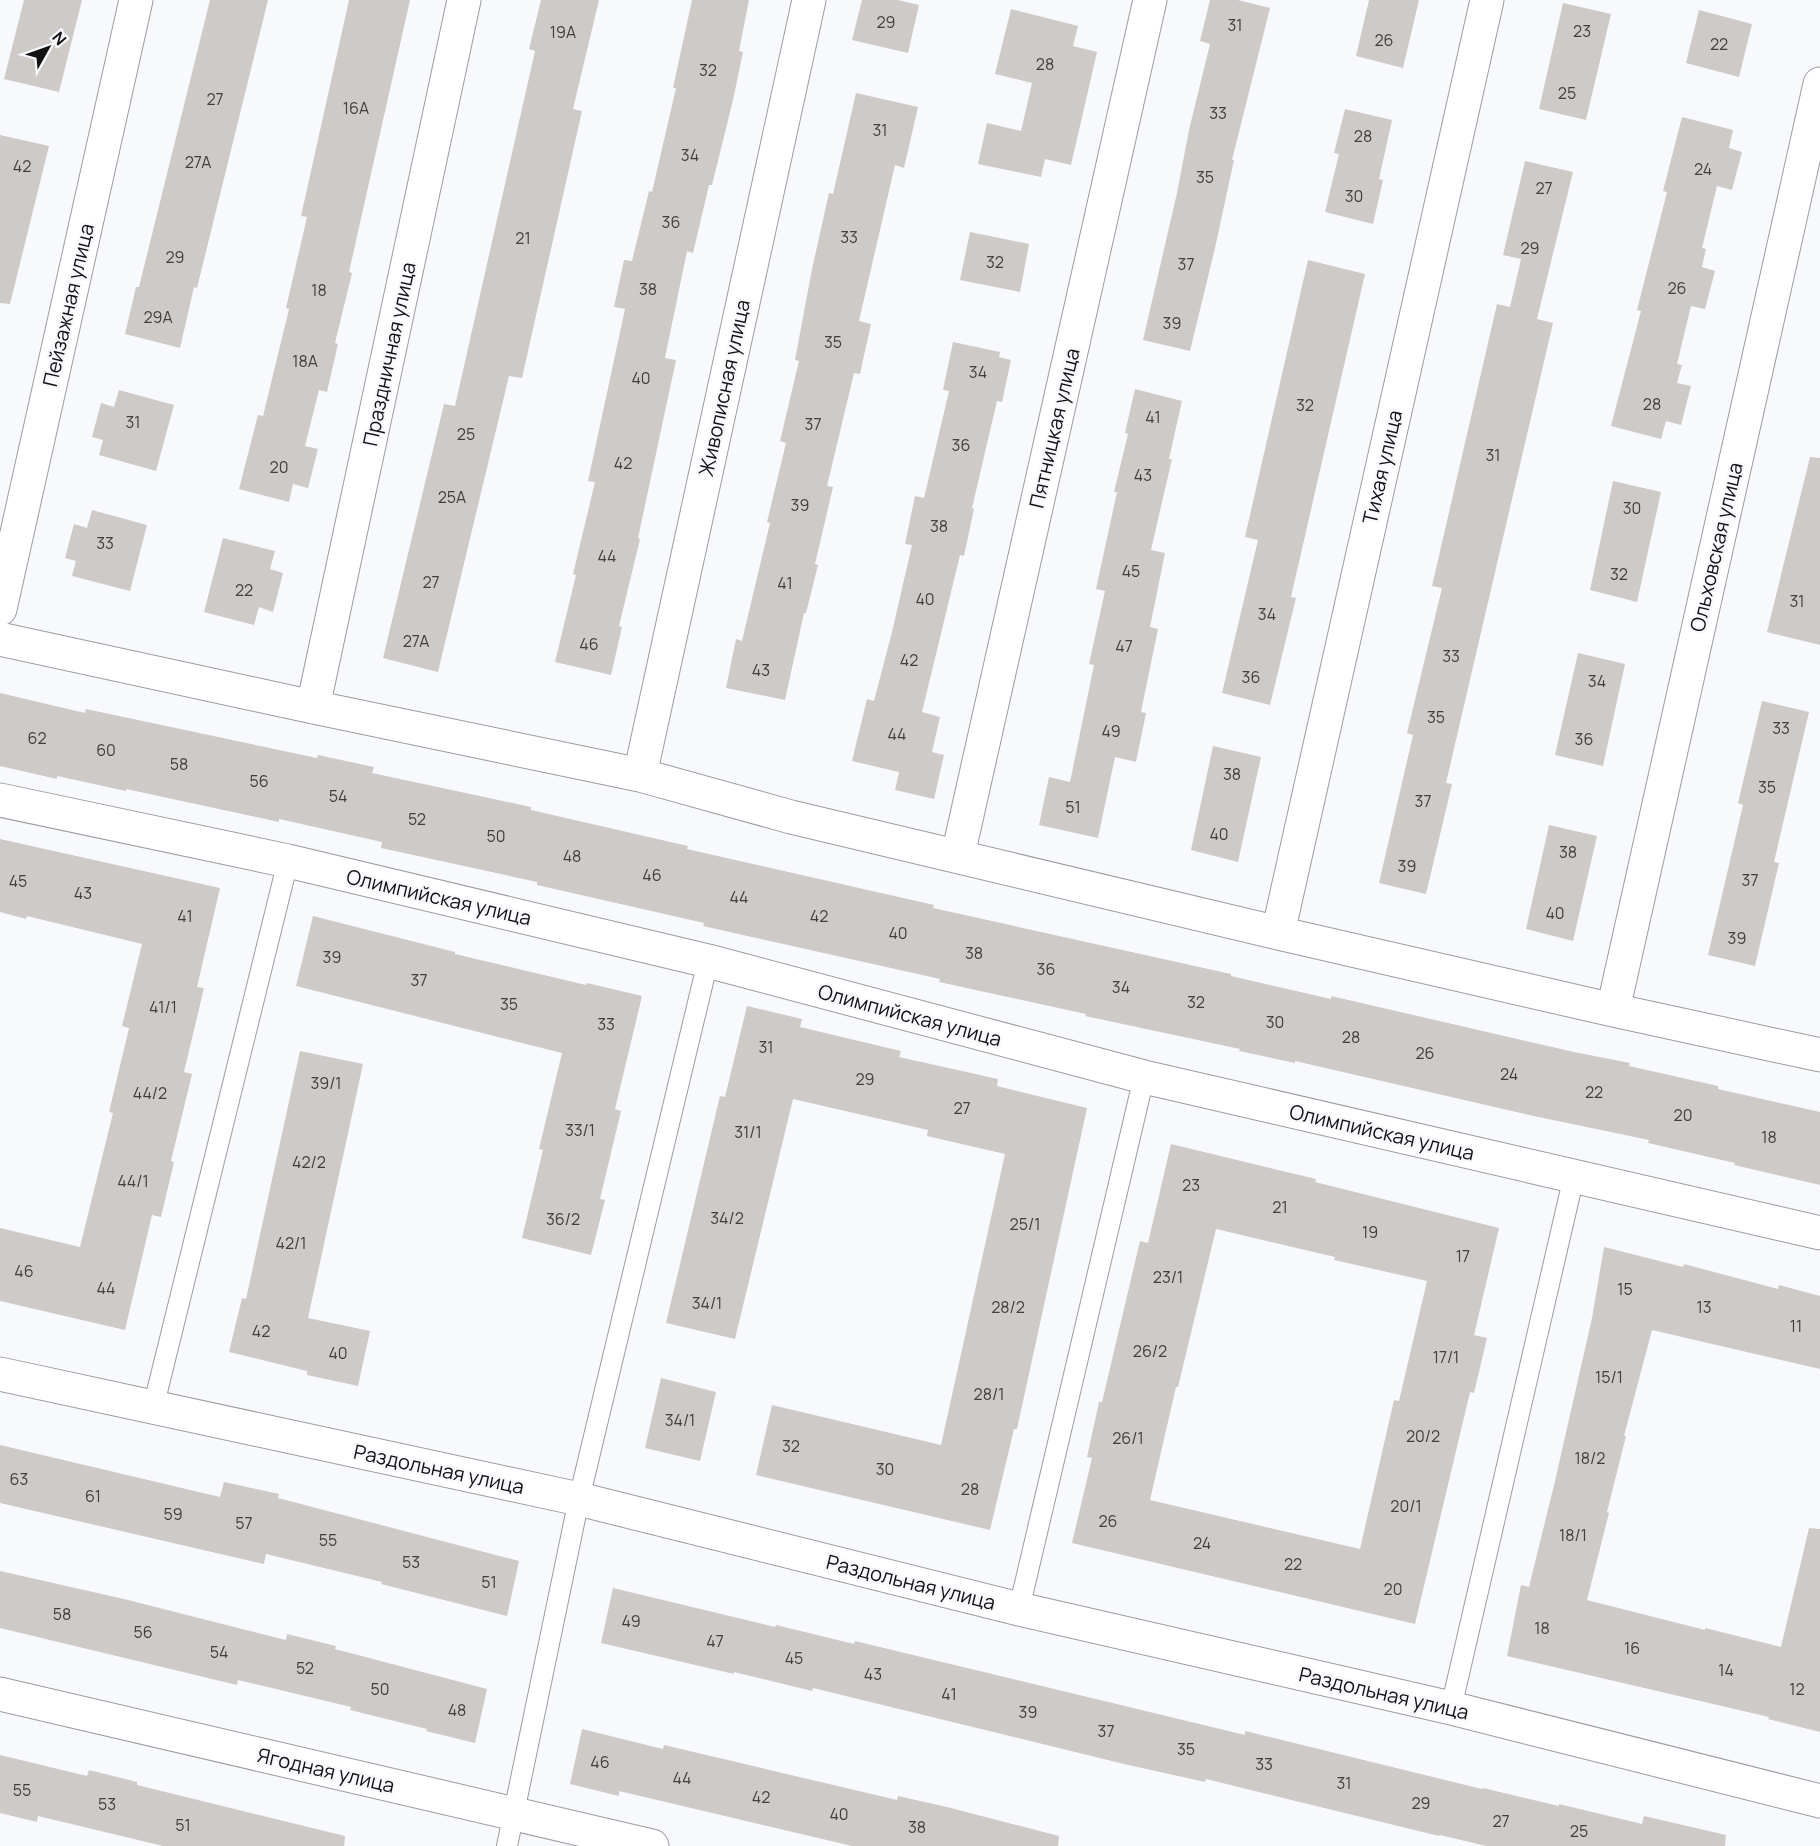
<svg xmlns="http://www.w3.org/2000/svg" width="1820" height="1846" viewBox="0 0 1820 1846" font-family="Manrope,sans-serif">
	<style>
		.building { fill: #cecac8; fill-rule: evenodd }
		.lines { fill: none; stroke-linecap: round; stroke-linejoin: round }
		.lane-casing { stroke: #9b9ca0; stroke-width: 22 }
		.street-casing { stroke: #9b9ca0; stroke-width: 35 }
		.lane { stroke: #fff; stroke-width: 20 }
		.street { stroke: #fff; stroke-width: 33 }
		.labels { text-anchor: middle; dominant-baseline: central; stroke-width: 5; stroke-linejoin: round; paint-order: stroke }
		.number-label { font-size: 16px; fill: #414040 }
		.street-label { font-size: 20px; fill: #121213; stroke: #f8f9fd }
	</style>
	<rect width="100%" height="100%" fill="#f8f9fd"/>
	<path class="building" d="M 24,0 L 82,0 L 59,92 L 4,79 Z
		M 210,0 L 268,0 L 197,288 L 194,287 L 180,348 L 125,334 L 136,287 L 139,287 Z
		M 349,0 L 410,0 L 349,272 L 352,273 L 335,343 L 338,344 L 327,392 L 319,390 L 305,446 L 318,449 L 308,488 L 293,484 L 289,502 L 239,489 L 258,415 L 263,416 L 289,309 L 286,308 L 307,217 L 301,216 Z
		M 541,0 L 599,0 L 573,109 L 582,111 L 522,378 L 509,376 L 438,672 L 383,658 L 444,404 L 455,406 L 535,51 L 529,49 Z
		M 692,0 L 749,0 L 739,51 L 743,52 L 733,100 L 712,185 L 709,185 L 693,253 L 687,251 L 665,358 L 676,360 L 638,538 L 640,539 L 619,626 L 622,627 L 611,675 L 555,662 L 576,575 L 573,574 L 595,482 L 588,481 L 625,309 L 614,307 L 624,260 L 632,261 L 649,191 L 652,192 L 676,88 L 673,88 Z
		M 862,0 L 898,0 L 919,5 L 908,53 L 852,40 Z
		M 1210,0 L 1238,0 L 1270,8 L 1232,160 L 1234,160 L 1215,248 L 1190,351 L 1143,340 L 1177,193 L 1189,130 L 1210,44 L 1200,41 Z
		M 1369,0 L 1419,0 L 1403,68 L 1356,56 Z
		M 1563,3 L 1611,14 L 1586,120 L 1539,109 Z
		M 1011,9 L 1078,26 L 1073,46 L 1097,52 L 1071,165 L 1045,159 L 1041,177 L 978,164 L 987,123 L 1021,131 L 1032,83 L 995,74 Z
		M 1699,10 L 1752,24 L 1739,77 L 1686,63 Z
		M 856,93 L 918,107 L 904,168 L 895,165 L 859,321 L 871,324 L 860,374 L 854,373 L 827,486 L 833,487 L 815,564 L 818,565 L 806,613 L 804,613 L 785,700 L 726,688 L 736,639 L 742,641 L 770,523 L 767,522 L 786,443 L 780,441 L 799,361 L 795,360 L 812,269 L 829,193 L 833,194 Z
		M 1345,109 L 1392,120 L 1379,179 L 1383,180 L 1373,224 L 1325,212 L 1339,154 L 1334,153 Z
		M 1682,117 L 1733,130 L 1729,148 L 1742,152 L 1732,190 L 1717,186 L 1702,248 L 1706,249 L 1702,267 L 1715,271 L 1705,309 L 1691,306 L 1677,364 L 1682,365 L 1677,383 L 1691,386 L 1681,425 L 1666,421 L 1661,439 L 1611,426 L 1641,311 L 1637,310 L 1667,192 L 1663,191 Z
		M 0,135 L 49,146 L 10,304 L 0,303 Z
		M 1525,161 L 1573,172 L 1537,319 L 1553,323 L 1446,783 L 1452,784 L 1426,894 L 1379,883 L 1413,735 L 1407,733 L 1442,588 L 1432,586 L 1497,304 L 1510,307 L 1521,259 L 1503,255 Z
		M 970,232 L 1029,244 L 1020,292 L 960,280 Z
		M 1308,260 L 1365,274 L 1291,597 L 1296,598 L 1270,705 L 1222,693 L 1258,540 L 1245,537 Z
		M 953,342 L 1000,352 L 999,357 L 1011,360 L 1002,402 L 997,401 L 972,508 L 974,509 L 964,556 L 960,555 L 922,712 L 940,717 L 932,752 L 944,755 L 934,799 L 895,790 L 899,772 L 852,761 L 867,699 L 874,701 L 892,632 L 912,545 L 905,544 L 915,496 L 924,498 L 949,391 L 943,390 Z
		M 1135,389 L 1182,401 L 1169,459 L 1172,459 L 1151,550 L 1165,553 L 1150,627 L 1158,629 L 1141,712 L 1146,713 L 1136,762 L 1115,757 L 1098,838 L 1039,825 L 1049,777 L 1070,782 L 1094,665 L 1089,664 L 1105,591 L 1096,589 L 1117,492 L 1114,492 L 1128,434 L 1125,433 Z
		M 119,390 L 174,405 L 156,471 L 99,455 L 103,440 L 92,437 L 101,403 L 114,407 Z
		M 1810,457 L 1820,458 L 1820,645 L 1767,632 Z
		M 1613,481 L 1661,492 L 1637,602 L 1590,590 Z
		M 92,510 L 147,525 L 130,591 L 72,576 L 76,561 L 65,558 L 74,524 L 87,528 Z
		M 223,538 L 275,551 L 270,569 L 283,573 L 273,612 L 259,607 L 254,625 L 204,612 Z
		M 1578,653 L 1625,664 L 1603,766 L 1555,755 Z
		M 0,693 L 85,713 L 86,709 L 317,758 L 318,755 L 374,767 L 372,773 L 531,807 L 531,810 L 688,846 L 687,849 L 934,905 L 933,908 L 1231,974 L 1231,976 L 1331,999 L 1331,996 L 1574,1052 L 1630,1063 L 1629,1066 L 1718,1086 L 1718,1089 L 1820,1112 L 1820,1185 L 1734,1165 L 1735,1163 L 1648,1143 L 1649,1140 L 1529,1115 L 1295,1061 L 1295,1063 L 1239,1051 L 1240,1049 L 1085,1016 L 1086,1014 L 939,982 L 940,979 L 703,926 L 704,923 L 537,885 L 537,882 L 381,848 L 382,842 L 279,819 L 279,822 L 126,789 L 126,791 L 57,776 L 57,779 L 0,766 Z
		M 1762,701 L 1809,712 L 1774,862 L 1779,863 L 1755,966 L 1708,955 L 1743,805 L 1738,803 Z
		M 1213,746 L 1261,757 L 1238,862 L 1191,850 Z
		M 1549,825 L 1597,836 L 1573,941 L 1526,929 Z
		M 0,839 L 220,888 L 197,987 L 204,988 L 184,1072 L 192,1074 L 171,1161 L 174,1162 L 161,1217 L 152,1215 L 125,1330 L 0,1301 L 0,1228 L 80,1247 L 113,1113 L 109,1112 L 129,1028 L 122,1026 L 142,944 L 27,916 L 26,919 L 0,912 Z
		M 313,916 L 455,952 L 455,954 L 586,985 L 587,983 L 642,996 L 615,1109 L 621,1111 L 600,1199 L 605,1200 L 591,1255 L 522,1238 L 543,1150 L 539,1149 L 562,1053 L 296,986 Z
		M 747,1006 L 802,1019 L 800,1027 L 901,1051 L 899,1057 L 998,1079 L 997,1086 L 1087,1108 L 1017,1429 L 1014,1429 L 990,1530 L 756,1475 L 772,1405 L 941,1445 L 1005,1154 L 927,1136 L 928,1130 L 793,1099 L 735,1339 L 666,1323 L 720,1096 L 725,1097 Z
		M 300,1051 L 363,1064 L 308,1318 L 370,1331 L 358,1386 L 307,1375 L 307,1371 L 229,1352 L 242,1298 L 246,1299 Z
		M 1171,1144 L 1316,1179 L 1315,1182 L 1499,1228 L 1474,1335 L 1487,1338 L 1474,1393 L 1470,1392 L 1415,1624 L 1072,1543 L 1092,1458 L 1087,1457 L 1099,1402 L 1102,1402 L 1140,1241 L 1148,1243 ZM 1216,1229 L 1335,1257 L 1334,1260 L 1427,1281 L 1399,1401 L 1394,1400 L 1360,1549 L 1150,1500 L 1176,1387 L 1178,1387 Z
		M 1604,1247 L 1683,1267 L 1684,1264 L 1778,1289 L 1779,1285 L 1820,1296 L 1820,1369 L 1652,1330 L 1624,1436 L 1626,1436 L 1607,1512 L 1609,1513 L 1587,1600 L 1705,1630 L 1705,1628 L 1781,1647 L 1809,1528 L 1820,1529 L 1820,1732 L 1768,1719 L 1769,1717 L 1507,1656 L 1521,1585 L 1529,1587 L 1555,1481 L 1592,1318 Z
		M 661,1378 L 716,1392 L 700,1461 L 645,1448 Z
		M 0,1445 L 220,1497 L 224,1482 L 279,1494 L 278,1498 L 519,1561 L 507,1616 L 381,1584 L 382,1582 L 266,1554 L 264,1564 L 0,1503 Z
		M 0,1571 L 124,1599 L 286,1640 L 287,1634 L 336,1646 L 335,1649 L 487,1689 L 475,1743 L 426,1731 L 427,1729 L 350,1710 L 351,1707 L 238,1680 L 237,1685 L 0,1628 Z
		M 613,1588 L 775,1627 L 776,1625 L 854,1644 L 855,1641 L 1245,1735 L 1245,1731 L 1482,1789 L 1483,1788 L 1559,1806 L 1559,1804 L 1642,1824 L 1644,1816 L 1726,1835 L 1725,1846 L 1486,1846 L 1440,1835 L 1439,1836 L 1206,1779 L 1205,1782 L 1124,1764 L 813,1688 L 812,1691 L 734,1672 L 734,1674 L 601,1643 Z
		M 582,1729 L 663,1749 L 664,1745 L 897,1800 L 898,1796 L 947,1807 L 1059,1836 L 1058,1846 L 852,1846 L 619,1791 L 619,1796 L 570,1784 Z
		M 0,1755 L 87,1776 L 89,1770 L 137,1782 L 137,1785 L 345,1836 L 344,1846 L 163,1846 L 38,1816 L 37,1822 L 0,1813 Z"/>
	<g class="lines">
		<g class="lane-casing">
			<path id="lane" d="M 153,1408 L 288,861
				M 1019,1609 L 1144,1077
				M 1451,1708 L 1574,1176
				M 507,1846 L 579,1499 L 708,961"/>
		</g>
		<g class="street-casing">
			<path id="street" d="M 0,609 L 136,0
				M 0,639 L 313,707 L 640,775 L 791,817 L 1278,933 L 1613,1010 L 1820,1055
				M 313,707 L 464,0
				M 640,775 L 809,0
				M 0,800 L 288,861 L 708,961 L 1144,1077 L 1820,1233
				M 958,855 L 1150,0
				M 1278,933 L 1487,0
				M 1613,1010 L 1820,84
				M 0,1374 L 579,1499 L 1019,1609 L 1451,1708 L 1820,1801
				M 0,1694 L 652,1846"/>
		</g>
		<use href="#lane" class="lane"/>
		<use href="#street" class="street"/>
	</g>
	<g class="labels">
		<g class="number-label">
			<text x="886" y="22">29</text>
			<text x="1235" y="25">31</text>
			<text x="1582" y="31">23</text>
			<text x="563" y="32">19А</text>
			<text x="1384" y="40">26</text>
			<text x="1719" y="44">22</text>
			<text x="1045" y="64">28</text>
			<text x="708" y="70">32</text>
			<text x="1567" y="93">25</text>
			<text x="215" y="99">27</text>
			<text x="356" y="108">16А</text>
			<text x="1218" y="113">33</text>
			<text x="880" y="130">31</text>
			<text x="1363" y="136">28</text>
			<text x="690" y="155">34</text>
			<text x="198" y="162">27А</text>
			<text x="22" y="166">42</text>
			<text x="1703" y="169">24</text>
			<text x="1205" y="177">35</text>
			<text x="1544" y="188">27</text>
			<text x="1354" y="196">30</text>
			<text x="671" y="222">36</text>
			<text x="849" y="237">33</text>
			<text x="523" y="238">21</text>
			<text x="1530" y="248">29</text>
			<text x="175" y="257">29</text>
			<text x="995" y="262">32</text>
			<text x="1186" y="264">37</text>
			<text x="1677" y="288">26</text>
			<text x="648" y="289">38</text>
			<text x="319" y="290">18</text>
			<text x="158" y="317">29А</text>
			<text x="1172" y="323">39</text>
			<text x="833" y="342">35</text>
			<text x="305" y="361">18А</text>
			<text x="978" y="372">34</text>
			<text x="641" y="378">40</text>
			<text x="1652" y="404">28</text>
			<text x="1305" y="405">32</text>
			<text x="1153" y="417">41</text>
			<text x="133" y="422">31</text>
			<text x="813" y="424">37</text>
			<text x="466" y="434">25</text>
			<text x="961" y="445">36</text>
			<text x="1493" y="455">31</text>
			<text x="623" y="463">42</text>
			<text x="279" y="467">20</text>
			<text x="1143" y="475">43</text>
			<text x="452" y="497">25А</text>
			<text x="800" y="505">39</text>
			<text x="1632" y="508">30</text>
			<text x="939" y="526">38</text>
			<text x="105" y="543">33</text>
			<text x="607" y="556">44</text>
			<text x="1131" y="571">45</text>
			<text x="1619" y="574">32</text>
			<text x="431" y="582">27</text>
			<text x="785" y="583">41</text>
			<text x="244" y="590">22</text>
			<text x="925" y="599">40</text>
			<text x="1797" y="601">31</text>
			<text x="1267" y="614">34</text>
			<text x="416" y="641">27А</text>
			<text x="589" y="644">46</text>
			<text x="1124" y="646">47</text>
			<text x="1451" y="656">33</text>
			<text x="909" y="660">42</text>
			<text x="761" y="670">43</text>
			<text x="1251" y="677">36</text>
			<text x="1597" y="681">34</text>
			<text x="1436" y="717">35</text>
			<text x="1781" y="728">33</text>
			<text x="1111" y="731">49</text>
			<text x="897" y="734">44</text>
			<text x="37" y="738">62</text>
			<text x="1584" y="739">36</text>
			<text x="106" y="750">60</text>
			<text x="179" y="764">58</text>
			<text x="1232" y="774">38</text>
			<text x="259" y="781">56</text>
			<text x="1767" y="787">35</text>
			<text x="338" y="796">54</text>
			<text x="1423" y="801">37</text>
			<text x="1073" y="807">51</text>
			<text x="417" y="819">52</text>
			<text x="1219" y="834">40</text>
			<text x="496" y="836">50</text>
			<text x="1568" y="852">38</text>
			<text x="572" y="856">48</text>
			<text x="1407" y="866">39</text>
			<text x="652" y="875">46</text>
			<text x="1750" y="880">37</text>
			<text x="18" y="881">45</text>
			<text x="83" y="893">43</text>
			<text x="739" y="897">44</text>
			<text x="1555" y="913">40</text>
			<text x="185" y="916">41</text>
			<text x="819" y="916">42</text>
			<text x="898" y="933">40</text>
			<text x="1737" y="938">39</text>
			<text x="974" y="953">38</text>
			<text x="332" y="957">39</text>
			<text x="1046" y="969">36</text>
			<text x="419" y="980">37</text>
			<text x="1121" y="987">34</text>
			<text x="1196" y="1002">32</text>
			<text x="509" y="1004">35</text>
			<text x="163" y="1007">41/1</text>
			<text x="1275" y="1022">30</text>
			<text x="606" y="1024">33</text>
			<text x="1351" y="1037">28</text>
			<text x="766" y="1047">31</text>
			<text x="1425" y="1053">26</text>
			<text x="1509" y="1074">24</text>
			<text x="865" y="1079">29</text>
			<text x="326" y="1083">39/1</text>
			<text x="1594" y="1092">22</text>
			<text x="150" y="1093">44/2</text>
			<text x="962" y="1108">27</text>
			<text x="1683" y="1115">20</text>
			<text x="580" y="1130">33/1</text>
			<text x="748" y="1132">31/1</text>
			<text x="1769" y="1137">18</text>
			<text x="309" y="1162">42/2</text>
			<text x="133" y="1181">44/1</text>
			<text x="1191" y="1185">23</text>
			<text x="1280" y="1207">21</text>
			<text x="727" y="1218">34/2</text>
			<text x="563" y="1219">36/2</text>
			<text x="1025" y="1224">25/1</text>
			<text x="1370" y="1232">19</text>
			<text x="291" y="1243">42/1</text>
			<text x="1463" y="1256">17</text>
			<text x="24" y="1271">46</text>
			<text x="1168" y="1277">23/1</text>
			<text x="106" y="1288">44</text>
			<text x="1625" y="1289">15</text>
			<text x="707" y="1303">34/1</text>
			<text x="1008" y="1307">28/2</text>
			<text x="1704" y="1307">13</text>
			<text x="1796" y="1326">11</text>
			<text x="261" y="1331">42</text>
			<text x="1150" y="1351">26/2</text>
			<text x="338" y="1353">40</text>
			<text x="1446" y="1357">17/1</text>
			<text x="1609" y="1377">15/1</text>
			<text x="989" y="1394">28/1</text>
			<text x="680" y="1420">34/1</text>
			<text x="1423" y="1436">20/2</text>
			<text x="1128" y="1438">26/1</text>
			<text x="791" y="1446">32</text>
			<text x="1590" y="1458">18/2</text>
			<text x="885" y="1469">30</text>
			<text x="19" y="1479">63</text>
			<text x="970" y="1489">28</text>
			<text x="93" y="1496">61</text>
			<text x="1406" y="1506">20/1</text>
			<text x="173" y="1514">59</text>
			<text x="1108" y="1521">26</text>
			<text x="244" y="1523">57</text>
			<text x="1573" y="1535">18/1</text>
			<text x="328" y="1540">55</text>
			<text x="1202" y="1543">24</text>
			<text x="411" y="1562">53</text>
			<text x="1293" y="1564">22</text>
			<text x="489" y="1582">51</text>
			<text x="1393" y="1589">20</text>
			<text x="62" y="1614">58</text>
			<text x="631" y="1621">49</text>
			<text x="1542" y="1628">18</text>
			<text x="143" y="1632">56</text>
			<text x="715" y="1641">47</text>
			<text x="1632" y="1648">16</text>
			<text x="219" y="1652">54</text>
			<text x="794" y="1658">45</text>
			<text x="305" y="1668">52</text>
			<text x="1726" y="1670">14</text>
			<text x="873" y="1674">43</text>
			<text x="380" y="1689">50</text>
			<text x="1797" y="1689">12</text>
			<text x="949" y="1694">41</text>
			<text x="457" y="1710">48</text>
			<text x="1028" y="1712">39</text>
			<text x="1106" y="1731">37</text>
			<text x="1186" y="1749">35</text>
			<text x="600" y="1762">46</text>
			<text x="1264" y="1764">33</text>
			<text x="682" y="1778">44</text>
			<text x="1344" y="1783">31</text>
			<text x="22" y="1790">55</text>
			<text x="761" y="1797">42</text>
			<text x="1421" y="1803">29</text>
			<text x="107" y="1804">53</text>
			<text x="839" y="1814">40</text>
			<text x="1501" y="1821">27</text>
			<text x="183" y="1825">51</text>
			<text x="917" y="1827">38</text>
			<text x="1579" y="1831">25</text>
		</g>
		<g class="street-label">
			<text transform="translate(68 305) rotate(-77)">Пейзажная улица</text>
			<text transform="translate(389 354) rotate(-78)">Праздничная улица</text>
			<text transform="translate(724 388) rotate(-78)">Живописная улица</text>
			<text transform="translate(1054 428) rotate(-77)">Пятницкая улица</text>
			<text transform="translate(1382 467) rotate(-77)">Тихая улица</text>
			<text transform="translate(1716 547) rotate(-77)">Ольховская улица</text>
			<text transform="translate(439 897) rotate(13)">Олимпийская улица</text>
			<text transform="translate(910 1015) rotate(15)">Олимпийская улица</text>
			<text transform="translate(1382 1132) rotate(13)">Олимпийская улица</text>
			<text transform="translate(439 1469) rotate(12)">Раздольная улица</text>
			<text transform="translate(911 1582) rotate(14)">Раздольная улица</text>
			<text transform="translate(1384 1693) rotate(13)">Раздольная улица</text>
			<text transform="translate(326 1770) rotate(13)">Ягодная улица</text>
		</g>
	</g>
	<g transform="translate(48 48) rotate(50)" stroke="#f8f9fd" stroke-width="4.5" paint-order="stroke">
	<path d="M0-4.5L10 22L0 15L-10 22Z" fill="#121213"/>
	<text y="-9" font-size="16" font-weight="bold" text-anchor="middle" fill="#121213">N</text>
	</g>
</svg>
